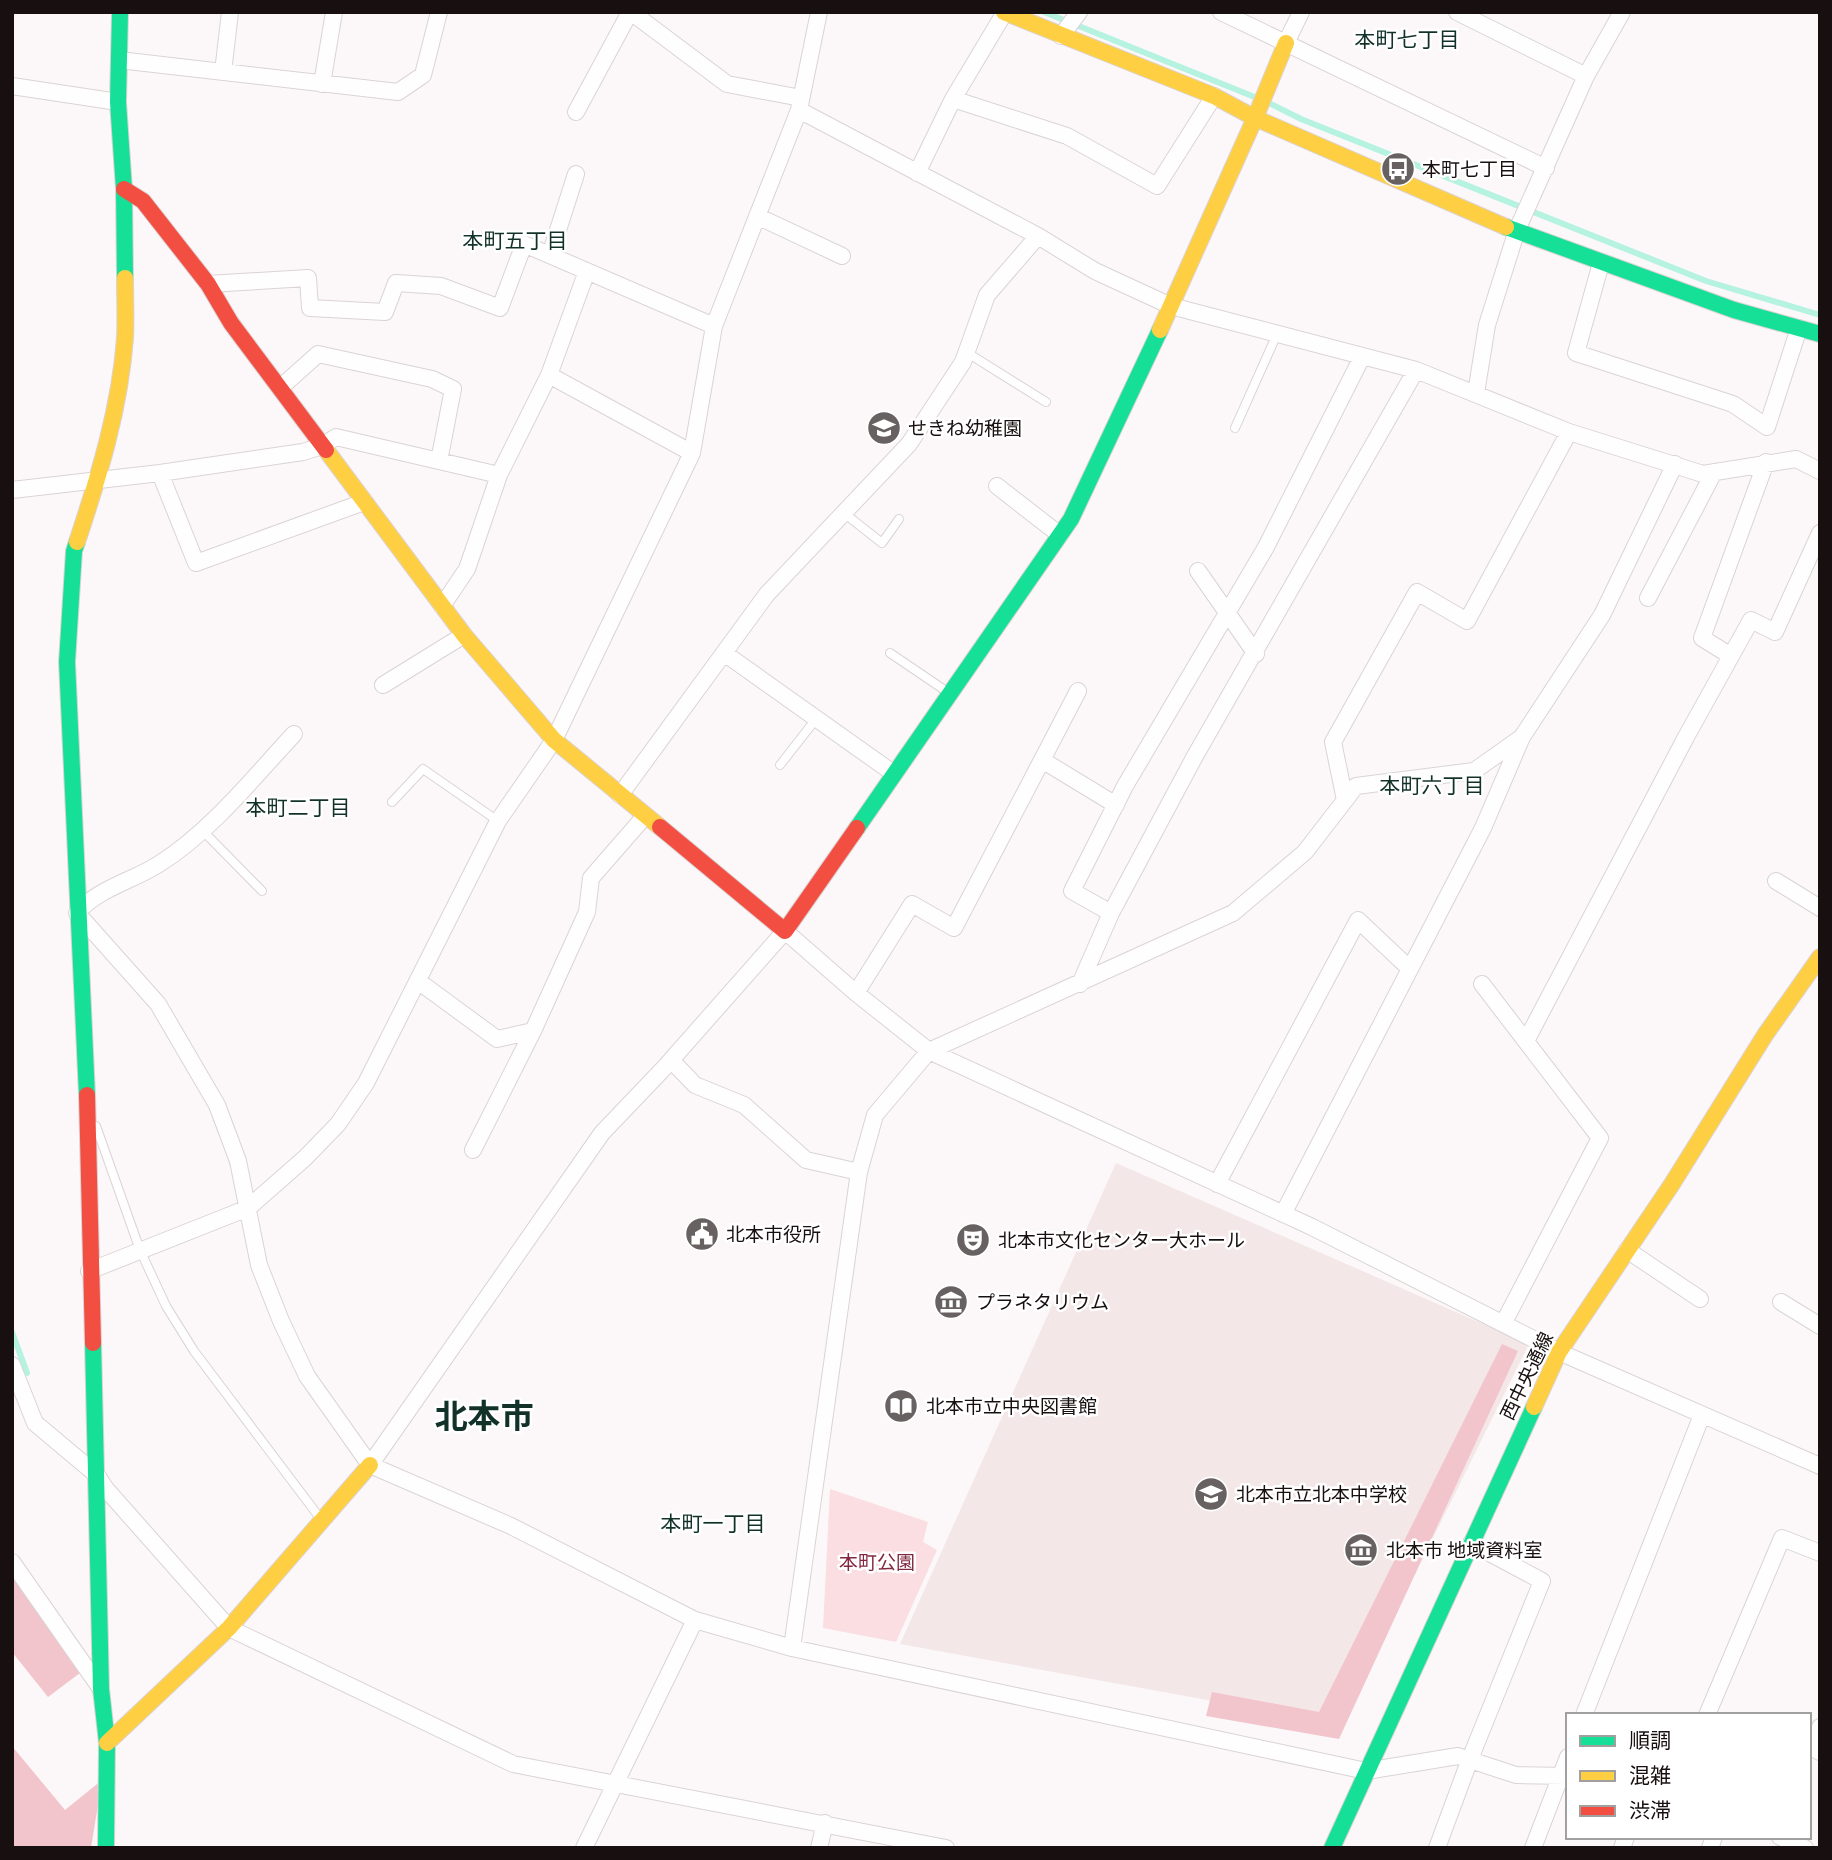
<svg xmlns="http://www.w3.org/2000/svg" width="1832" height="1860" viewBox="0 0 1832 1860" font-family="'Roboto Condensed','Noto Sans JP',sans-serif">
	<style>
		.built { fill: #f4e7e8 }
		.green { fill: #fadee2 }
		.forest { fill: #f2c5cc }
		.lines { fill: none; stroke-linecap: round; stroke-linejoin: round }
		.stream { stroke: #b5f2e0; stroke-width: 6 }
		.lane-casing { stroke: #dbd3d4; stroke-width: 10 }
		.street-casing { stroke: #dbd3d4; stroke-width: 18 }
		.fast-casing { stroke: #dbd3d4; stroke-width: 18 }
		.slow-casing { stroke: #dbd3d4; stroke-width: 18 }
		.jam-casing { stroke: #dbd3d4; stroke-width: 18 }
		.lane { stroke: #fffefe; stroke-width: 8 }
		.street { stroke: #fffefe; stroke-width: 16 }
		.fast { stroke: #16e098; stroke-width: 16 }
		.slow { stroke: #ffcf43; stroke-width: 16 }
		.jam { stroke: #f24e42; stroke-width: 16 }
		.labels { text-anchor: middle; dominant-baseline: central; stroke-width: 5; stroke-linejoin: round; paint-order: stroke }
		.poi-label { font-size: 19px; fill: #170f10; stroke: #fff; text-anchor: start }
		.street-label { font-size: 19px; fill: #170f10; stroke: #fff }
		.park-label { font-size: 19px; fill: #83293f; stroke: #fff }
		.neighbourhood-label { font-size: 21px; fill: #123129; stroke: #fff }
		.town-label { font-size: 33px; font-weight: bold; fill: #123129; stroke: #fff }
	</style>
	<rect width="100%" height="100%" fill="#fcf8f9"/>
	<path class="built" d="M 1116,1163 L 1529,1344 L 1344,1718 L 1339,1724 L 900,1644 Z"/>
	<path class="green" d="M 830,1489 L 928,1522 L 923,1542 L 937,1550 L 896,1642 L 823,1628 Z"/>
	<path class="forest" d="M 1502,1344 L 1518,1351 L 1339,1739 L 1206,1716 L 1212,1692 L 1319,1712 Z
		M 12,1563 L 92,1664 L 48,1697 L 12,1652 Z
		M 12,1746 L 65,1810 L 102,1780 L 91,1848 L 12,1848 Z"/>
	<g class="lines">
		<path class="stream" d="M 1044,12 L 1257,98
			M 1267,102 L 1301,119 L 1706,281 L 1820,315
			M 12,1332 L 27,1373"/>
		<g class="lane-casing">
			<path id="lane" d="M 966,352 L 1046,402
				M 1235,428 L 1277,334
				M 844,513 L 882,543 L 899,519
				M 890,653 L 949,693
				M 780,765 L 816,719
				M 392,802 L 423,769 L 498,821
				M 202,830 L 262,891
				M 96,1126 L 140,1250 L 166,1306 L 194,1351 L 320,1518"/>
		</g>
		<g class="street-casing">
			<path id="street" d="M 631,12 L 727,84 L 801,98
				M 1221,12 L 1546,168
				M 1457,12 L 1586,76
				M 1061,36 L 1079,12
				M 1286,43 L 1301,12
				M 119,60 L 398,92 L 423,75 L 439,12
				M 223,72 L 230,12
				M 322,84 L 334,12
				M 12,86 L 118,102
				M 953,99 L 1067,136 L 1157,186 L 1214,96
				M 799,110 L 1038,236 L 1095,271 L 1171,306 L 1416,370 L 1569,432 L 1703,474 L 1796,459 L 1820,471
				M 576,112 L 630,12
				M 917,173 L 953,99 L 1005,12
				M 757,216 L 842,256
				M 550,255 L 576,174
				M 1601,263 L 1576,353 L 1733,404 L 1767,427 L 1799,328
				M 208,284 L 308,278 L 310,308 L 385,312 L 396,283 L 441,286 L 500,308 L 524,244 L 714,326
				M 549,375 L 692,453
				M 280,388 L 318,354 L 432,379 L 453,389 L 439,461
				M 1476,393 L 1487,325 L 1517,230 L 1586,76 L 1622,12
				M 160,473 L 196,563 L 364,502
				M 997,486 L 1060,535
				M 12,490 L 160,473 L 303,452 L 322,446 L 336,437 L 499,475
				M 1198,571 L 1256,654
				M 1648,598 L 1714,472
				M 442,606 L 467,569 L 499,475 L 549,375 L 587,271
				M 724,653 L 893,773
				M 1731,656 L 1702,638 L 1766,462
				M 383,685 L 464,635
				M 1078,691 L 1042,760 L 1116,805
				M 294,734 C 253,778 210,832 159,864 C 133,881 98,888 77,913 L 158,1004 L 217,1105 L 238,1161 L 259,1265 L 281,1321 L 307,1376 L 370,1465 L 511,1526 L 695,1620 L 792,1648 L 1366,1771 L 1458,1756 L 1516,1775 L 1568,1776
				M 620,795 L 767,594 L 909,444 L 963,362 L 987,295 L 1038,236
				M 1345,800 L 1333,742 L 1417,592 L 1467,621 L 1569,432
				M 1776,881 L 1820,908
				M 1111,913 L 1072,891 L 1125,786 L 1266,547 L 1362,357
				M 418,981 L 497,1039 L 533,1031
				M 1080,984 L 1111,913 L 1195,756 L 1416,370
				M 1482,984 L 1600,1138 L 1503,1324
				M 856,993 L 912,904 L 954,928 L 1042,760
				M 1526,1041 L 1686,737 L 1751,620 L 1775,632 L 1820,533
				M 671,1060 L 695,1085 L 744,1105 L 806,1160 L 859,1172
				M 473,1150 L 533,1031 L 587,912 L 591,878 L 645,816
				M 1217,1184 L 1358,920 L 1410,969
				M 1283,1214 L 1483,828 L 1522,737 L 1602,615 L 1675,464
				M 1627,1250 L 1700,1299
				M 89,1271 L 248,1208 L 305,1158 L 338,1124 L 366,1083 L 498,821 L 554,740 L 692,453 L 714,326 L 799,110 L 819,12
				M 1781,1302 L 1820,1326
				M 12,1365 L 35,1423 L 97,1475 L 106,1489 L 229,1628 L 513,1764 L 946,1848
				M 370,1465 L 602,1133 L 665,1067 L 785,931 L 856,993 L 929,1051 L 1312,1227 L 1559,1352 L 1820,1466
				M 12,1562 L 101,1689
				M 792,1648 L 859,1172 L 875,1115 L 929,1051 L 1233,913 L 1305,852 L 1356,786 L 1474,771 L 1522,737
				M 1584,1715 L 1702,1415
				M 1707,1715 L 1782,1538 L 1820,1553
				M 1820,1727 L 1812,1748 L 1820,1752
				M 1780,1837 L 1805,1848
				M 584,1848 L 695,1620
				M 819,1848 L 825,1823
				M 1437,1848 L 1470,1759 L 1542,1581 L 1471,1543
				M 1533,1848 L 1568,1757
				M 1622,1848 L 1626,1837
				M 1710,1848 L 1714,1837"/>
		</g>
		<g class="fast-casing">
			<path id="fast" d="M 120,12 L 118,102 L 124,189 L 125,278
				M 1506,227 L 1734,310 L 1820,334
				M 77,542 L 74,551 L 67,662 L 87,1095
				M 857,828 L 1071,519 L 1160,330
				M 93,1343 L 101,1689 L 107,1743 L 106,1848
				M 1332,1848 L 1534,1407"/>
		</g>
		<g class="slow-casing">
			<path id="slow" d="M 1004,12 L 1214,96 L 1255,118 L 1506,227
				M 1160,330 L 1255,118 L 1286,43
				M 326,450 L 464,635 L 554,740 L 660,827
				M 77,542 C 99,476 120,408 125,338 C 126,318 125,298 125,278
				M 1534,1407 L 1559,1352 L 1672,1184 L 1765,1035 L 1820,957
				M 107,1743 L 229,1628 L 370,1465"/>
		</g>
		<g class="jam-casing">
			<path id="jam" d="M 124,189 L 143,201 L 208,284 L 231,323 L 326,450
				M 660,827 L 785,931 L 857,828
				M 87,1095 L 93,1343"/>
		</g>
		<use href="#lane" class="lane"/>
		<use href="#street" class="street"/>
		<use href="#fast" class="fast"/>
		<use href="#slow" class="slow"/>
		<use href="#jam" class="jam"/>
	</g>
	<defs>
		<g id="bus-disc" transform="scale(1.75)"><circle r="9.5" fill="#676162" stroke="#fff"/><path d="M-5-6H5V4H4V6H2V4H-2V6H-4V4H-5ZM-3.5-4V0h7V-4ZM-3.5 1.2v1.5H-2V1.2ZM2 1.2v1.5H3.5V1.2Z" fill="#fff"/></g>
		<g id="school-disc" transform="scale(1.75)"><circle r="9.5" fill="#676162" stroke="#fff"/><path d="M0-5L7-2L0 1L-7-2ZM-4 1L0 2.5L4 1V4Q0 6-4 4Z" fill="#fff"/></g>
		<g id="civic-disc" transform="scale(1.75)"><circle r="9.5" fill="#676162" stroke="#fff"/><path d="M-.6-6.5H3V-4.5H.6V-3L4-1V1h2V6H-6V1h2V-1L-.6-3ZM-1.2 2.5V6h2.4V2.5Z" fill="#fff"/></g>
		<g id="theatre-disc" transform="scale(1.75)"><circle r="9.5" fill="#676162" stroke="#fff"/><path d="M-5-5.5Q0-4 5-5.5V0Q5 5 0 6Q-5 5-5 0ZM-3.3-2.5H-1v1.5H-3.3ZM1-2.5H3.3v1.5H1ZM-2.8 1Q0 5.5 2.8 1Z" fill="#fff"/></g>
		<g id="museum-disc" transform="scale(1.75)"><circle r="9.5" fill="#676162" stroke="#fff"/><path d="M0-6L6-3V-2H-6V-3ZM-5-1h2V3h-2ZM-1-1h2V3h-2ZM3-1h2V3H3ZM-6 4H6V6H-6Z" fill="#fff"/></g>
		<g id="library-disc" transform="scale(1.75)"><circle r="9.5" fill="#676162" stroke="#fff"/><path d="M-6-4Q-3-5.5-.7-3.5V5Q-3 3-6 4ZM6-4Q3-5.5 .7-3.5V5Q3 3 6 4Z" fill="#fff"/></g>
	</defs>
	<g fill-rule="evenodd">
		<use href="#bus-disc" x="1398" y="169"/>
		<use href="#school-disc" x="884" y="428"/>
		<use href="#civic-disc" x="702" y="1234"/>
		<use href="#theatre-disc" x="973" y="1240"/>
		<use href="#museum-disc" x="951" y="1302"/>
		<use href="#library-disc" x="901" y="1406"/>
		<use href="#school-disc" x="1211" y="1494"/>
		<use href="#museum-disc" x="1361" y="1550"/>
	</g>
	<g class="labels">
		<g class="poi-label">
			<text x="1422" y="169">本町七丁目</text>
			<text x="908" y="428">せきね幼稚園</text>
			<text x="726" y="1234">北本市役所</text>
			<text x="998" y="1240">北本市文化センター大ホール</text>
			<text x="976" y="1302">プラネタリウム</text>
			<text x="926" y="1406">北本市立中央図書館</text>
			<text x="1236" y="1494">北本市立北本中学校</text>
			<text x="1386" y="1550">北本市 地域資料室</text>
		</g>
		<g class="street-label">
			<text transform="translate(1527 1376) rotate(-64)">西中央通線</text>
		</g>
		<g class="park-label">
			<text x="877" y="1562">本町公園</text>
		</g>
		<g class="neighbourhood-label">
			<text x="1407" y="40">本町七丁目</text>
			<text x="515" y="241">本町五丁目</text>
			<text x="1432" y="786">本町六丁目</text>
			<text x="298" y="808">本町二丁目</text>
			<text x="713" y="1524">本町一丁目</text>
		</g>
		<g class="town-label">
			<text x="484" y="1416">北本市</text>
		</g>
	</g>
	<rect width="1832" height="1860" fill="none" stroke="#170f10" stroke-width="28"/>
	<rect x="1566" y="1713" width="245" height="126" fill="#ffffff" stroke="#a29f9f" stroke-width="2"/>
	<rect x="1580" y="1736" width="35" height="10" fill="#16e098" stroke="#a29f9f" stroke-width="2"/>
	<text x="1629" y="1748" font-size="21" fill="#170f10">順調</text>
	<rect x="1580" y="1771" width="35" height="10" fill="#ffcf43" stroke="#a29f9f" stroke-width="2"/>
	<text x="1629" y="1783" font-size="21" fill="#170f10">混雑</text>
	<rect x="1580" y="1806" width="35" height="10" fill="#f24e42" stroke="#a29f9f" stroke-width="2"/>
	<text x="1629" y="1818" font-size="21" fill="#170f10">渋滞</text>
</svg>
